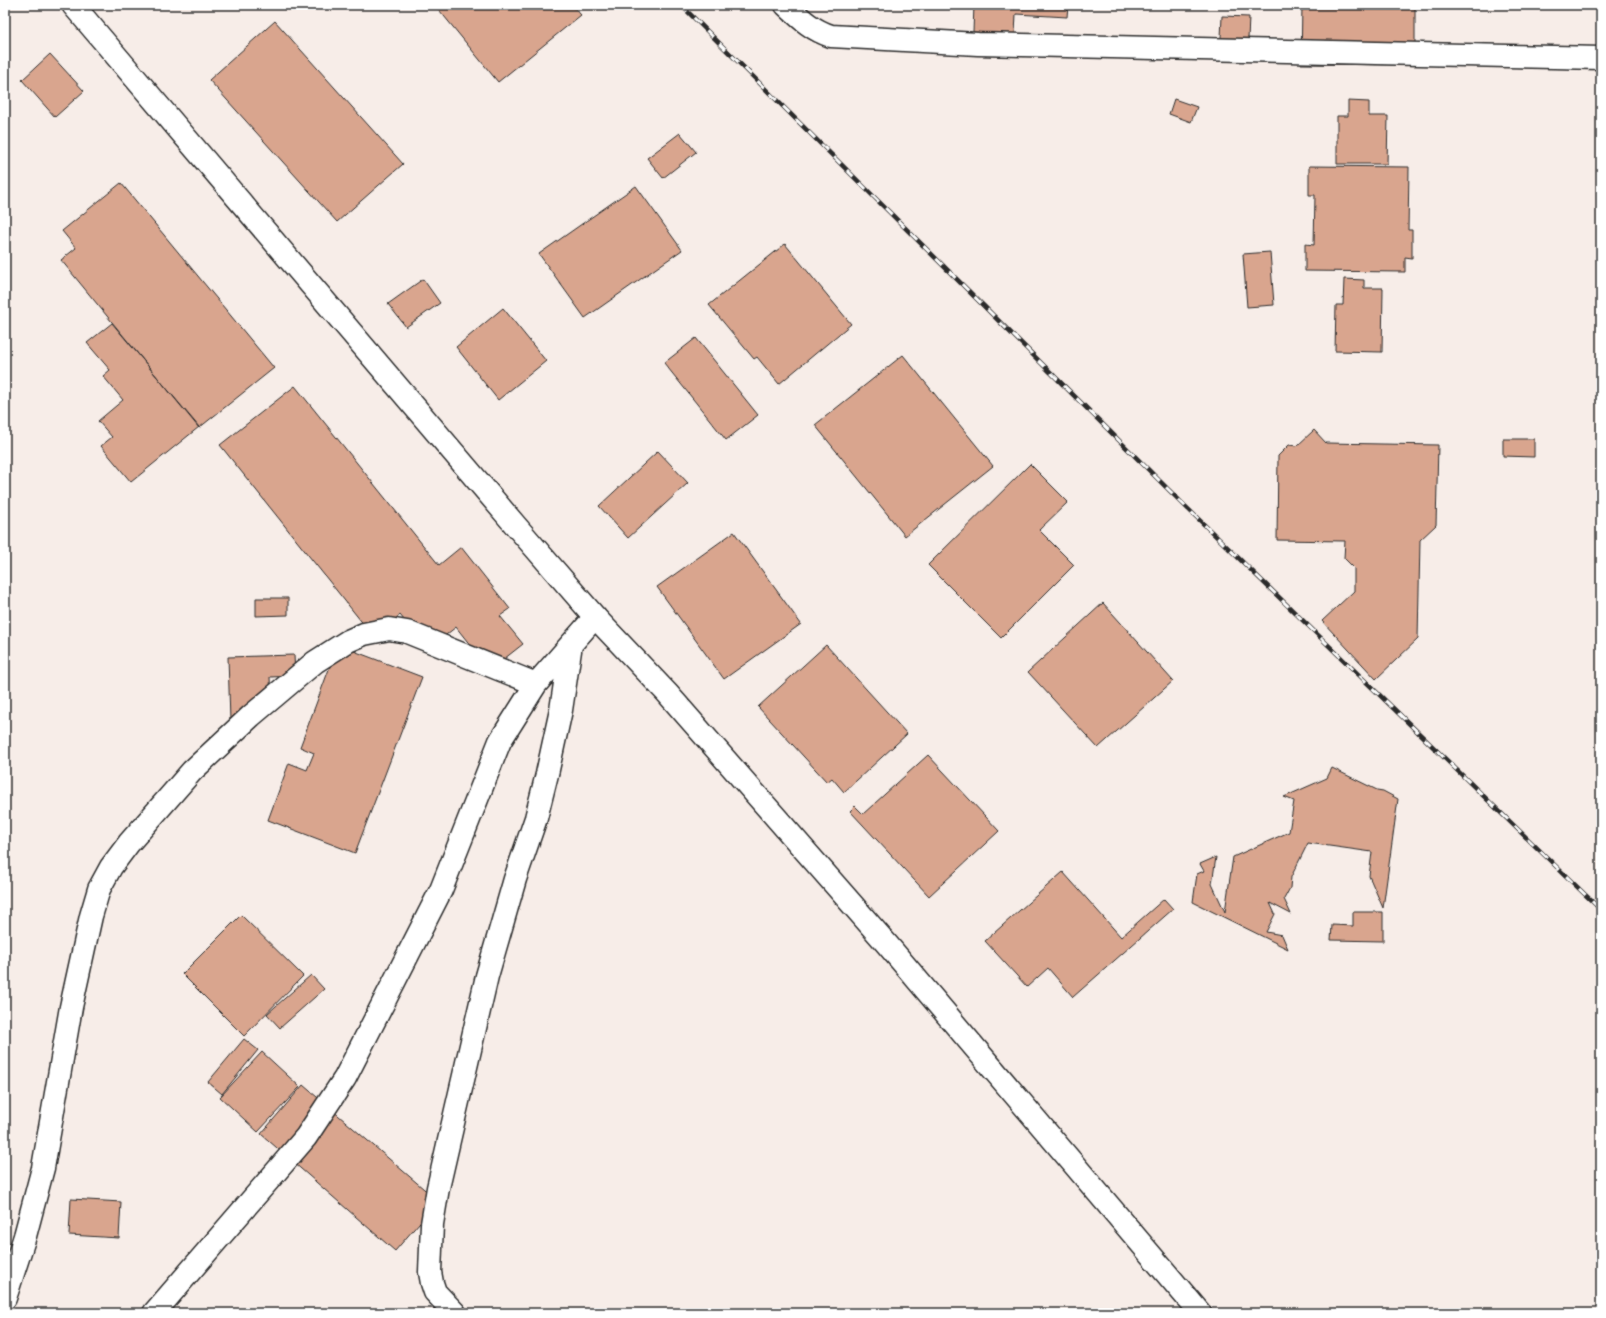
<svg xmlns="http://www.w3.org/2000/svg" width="1606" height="1318" viewBox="0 0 1606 1318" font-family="Delius,sans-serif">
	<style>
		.building { fill: #d9a58e; stroke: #2b2b2b }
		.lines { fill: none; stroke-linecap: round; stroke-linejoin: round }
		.minor-casing { stroke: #2b2b2b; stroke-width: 25 }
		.major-casing { stroke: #2b2b2b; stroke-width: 25 }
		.minor { stroke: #fff; stroke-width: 22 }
		.major { stroke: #fff; stroke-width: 22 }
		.rail-casing { stroke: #2b2b2b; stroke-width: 4.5 }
		.rail { stroke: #fff; stroke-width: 3; stroke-dasharray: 9; stroke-linecap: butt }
	</style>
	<rect width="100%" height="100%" fill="#f7ede8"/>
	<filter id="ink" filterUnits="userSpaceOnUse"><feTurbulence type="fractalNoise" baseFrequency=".025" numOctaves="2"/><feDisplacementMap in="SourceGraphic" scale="8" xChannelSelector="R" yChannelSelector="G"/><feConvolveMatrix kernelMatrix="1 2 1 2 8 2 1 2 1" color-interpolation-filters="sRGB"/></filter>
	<g filter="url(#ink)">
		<path class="building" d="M 435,5 L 572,5 L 581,15 L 498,82 Z
			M 974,5 L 1068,5 L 1067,17 L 1016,14 L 1015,34 L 973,32 Z
			M 1302,5 L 1415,5 L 1415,65 L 1301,64 Z
			M 1222,16 L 1249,17 L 1248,39 L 1221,38 Z
			M 275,21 L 403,164 L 337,222 L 209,80 Z
			M 50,54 L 84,91 L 55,117 L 22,80 Z
			M 1174,99 L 1197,107 L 1191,122 L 1169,114 Z
			M 1348,101 L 1369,102 L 1369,116 L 1388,116 L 1387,164 L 1337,164 L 1337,116 L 1348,116 Z
			M 680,133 L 696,152 L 663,178 L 647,158 Z
			M 1309,166 L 1409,167 L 1408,230 L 1412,230 L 1412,258 L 1405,257 L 1405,272 L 1305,271 L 1305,244 L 1314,245 L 1315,195 L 1309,195 Z
			M 121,183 L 274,368 L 199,428 L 61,260 L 76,248 L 62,231 Z
			M 636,186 L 682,250 L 585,318 L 539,254 Z
			M 785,244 L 851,324 L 779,384 L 757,357 L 754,359 L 709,305 Z
			M 1270,252 L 1274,305 L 1247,307 L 1243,254 Z
			M 423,279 L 440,303 L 406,327 L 388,304 Z
			M 1344,279 L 1364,280 L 1364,288 L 1383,288 L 1382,352 L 1335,351 L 1336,305 L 1343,305 Z
			M 503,308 L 546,361 L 498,400 L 456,347 Z
			M 112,323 L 199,427 L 131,482 L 101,446 L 112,437 L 98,421 L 123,400 L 103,376 L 110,370 L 87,343 Z
			M 696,338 L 758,415 L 726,440 L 664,363 Z
			M 903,355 L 993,466 L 905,536 L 815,425 Z
			M 295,386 L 439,565 L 461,547 L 510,609 L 500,616 L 523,644 L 490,670 L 456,627 L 428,649 L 400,615 L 373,636 L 220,445 Z
			M 1314,430 L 1326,443 L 1438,445 L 1436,525 L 1420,540 L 1418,639 L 1376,679 L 1322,621 L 1354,591 L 1354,568 L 1344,558 L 1345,541 L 1277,540 L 1278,456 L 1289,445 L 1297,446 Z
			M 1503,439 L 1534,439 L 1534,457 L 1503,456 Z
			M 658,451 L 688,483 L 628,538 L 599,506 Z
			M 1030,464 L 1068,502 L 1039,530 L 1074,565 L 1001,638 L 928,565 Z
			M 734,532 L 801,624 L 724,679 L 657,587 Z
			M 256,598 L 288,598 L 288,615 L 256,616 Z
			M 1103,603 L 1173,681 L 1098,748 L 1028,672 Z
			M 338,645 L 422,677 L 355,853 L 268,820 L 289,763 L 307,770 L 314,753 L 300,747 Z
			M 826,645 L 907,734 L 844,792 L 832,778 L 827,782 L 758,707 Z
			M 294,655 L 295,676 L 270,677 L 271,701 L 250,702 L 251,721 L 230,721 L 228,657 Z
			M 928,755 L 999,831 L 929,896 L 850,811 L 855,806 L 863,814 Z
			M 1332,768 L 1377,790 L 1383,791 L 1398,799 L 1383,908 L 1369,876 L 1372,852 L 1308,843 L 1291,877 L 1290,888 L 1284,899 L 1291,914 L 1270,903 L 1275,914 L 1266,932 L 1282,935 L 1288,949 L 1193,902 L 1197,874 L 1204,871 L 1200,864 L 1216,857 L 1212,884 L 1225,912 L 1233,857 L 1289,832 L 1294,801 L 1284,797 L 1327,778 Z
			M 1063,872 L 1121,937 L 1164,899 L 1173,909 L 1073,997 L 1048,968 L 1027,987 L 985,941 Z
			M 1353,912 L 1383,912 L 1383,941 L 1331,940 L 1332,925 L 1353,926 Z
			M 241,915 L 303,976 L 244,1036 L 182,974 Z
			M 311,975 L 324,989 L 280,1028 L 267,1014 Z
			M 244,1039 L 258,1050 L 222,1094 L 208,1082 Z
			M 262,1052 L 300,1087 L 258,1132 L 220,1097 Z
			M 303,1085 L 438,1201 L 395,1251 L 261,1134 Z
			M 71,1199 L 121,1202 L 119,1238 L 69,1235 Z"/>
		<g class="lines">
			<g class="minor-casing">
				<path id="minor" d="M 786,5 C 800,18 812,30 831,36 L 978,44 L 1601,58
					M 5,1298 L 25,1236 L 43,1168 L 71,1007 L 91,916 L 99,889 L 111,867 L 129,843 L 192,771 L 251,716 L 315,662 L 348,641 L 364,634 L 389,629 L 407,632 L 536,684
					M 154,1313 L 306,1137 L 345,1078 L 441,890 L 500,741 L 536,684 L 595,617
					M 455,1313 L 435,1292 L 432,1283 L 430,1272 L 432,1224 L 438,1188 L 487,976 L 515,879 L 536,818 L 547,774 L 561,710 L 571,644"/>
			</g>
			<g class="major-casing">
				<path id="major" d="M 73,5 L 516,526 L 595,617 L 667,693 L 886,943 L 1200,1313"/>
			</g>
			<use href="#minor" class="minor"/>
			<use href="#major" class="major"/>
			<g class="rail-casing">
				<path id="rail" d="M 681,5 L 1185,506 L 1601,910"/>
			</g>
			<use href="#rail" class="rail"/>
		</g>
	</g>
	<rect width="1606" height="1318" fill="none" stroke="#fff" stroke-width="20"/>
	<rect x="10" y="10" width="1586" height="1298" fill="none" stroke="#2b2b2b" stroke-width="1.5" filter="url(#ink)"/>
</svg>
